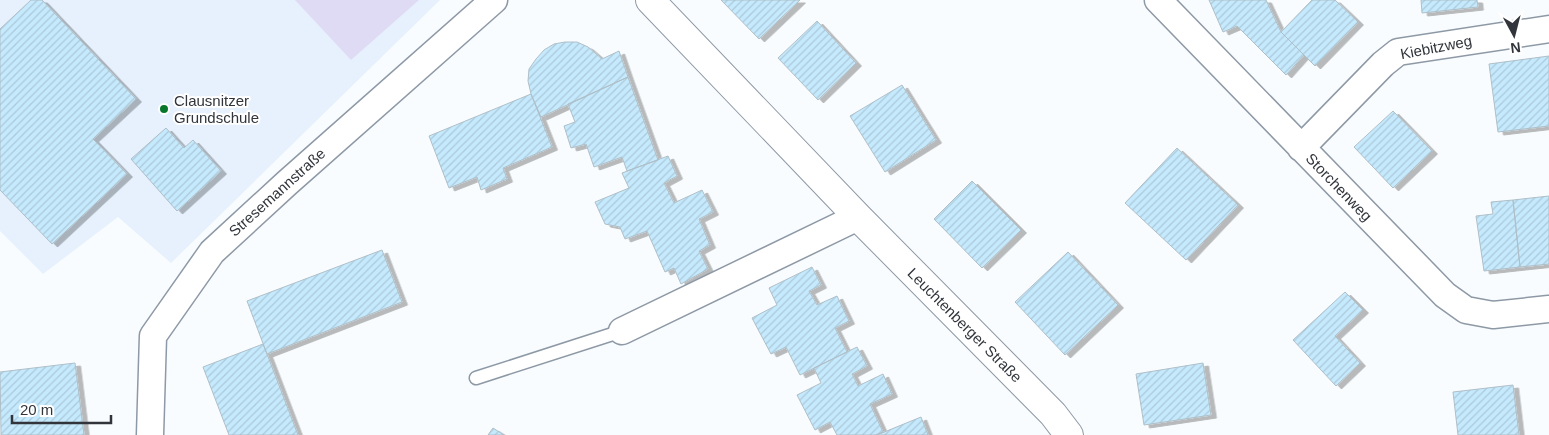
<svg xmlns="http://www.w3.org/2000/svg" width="1549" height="435" viewBox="0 0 1549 435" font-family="Helvetica,sans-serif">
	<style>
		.built { fill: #e6f1fd }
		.green { fill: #e0dbf5 }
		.building { fill: url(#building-hatch); stroke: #aebfc8; filter: url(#shadow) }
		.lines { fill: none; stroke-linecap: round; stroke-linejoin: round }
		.service-casing { stroke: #8e99a6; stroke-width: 15 }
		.minor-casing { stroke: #8e99a6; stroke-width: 29 }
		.tertiary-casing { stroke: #8e99a6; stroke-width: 30 }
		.service { stroke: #fff; stroke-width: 12 }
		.minor { stroke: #fff; stroke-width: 26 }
		.tertiary { stroke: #fff; stroke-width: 28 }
		.poi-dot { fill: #08772b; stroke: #fff; stroke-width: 2 }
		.labels { text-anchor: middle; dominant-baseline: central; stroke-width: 4; stroke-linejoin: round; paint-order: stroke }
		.street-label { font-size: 15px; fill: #31353b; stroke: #fff }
		.poi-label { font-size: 15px; fill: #31353b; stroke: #fff; text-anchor: start }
	</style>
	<defs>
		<pattern id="building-hatch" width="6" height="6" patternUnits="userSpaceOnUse" patternTransform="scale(1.25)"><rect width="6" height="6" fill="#c6eafd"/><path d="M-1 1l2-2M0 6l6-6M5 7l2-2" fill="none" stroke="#abc9da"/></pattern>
		<filter id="shadow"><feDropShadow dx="5.5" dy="3" stdDeviation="0" flood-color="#0004"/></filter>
	</defs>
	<rect width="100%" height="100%" fill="#f9fcfe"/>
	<path class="built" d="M 0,0 L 440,0 L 171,263 L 118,217 L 43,274 L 0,231 Z"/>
	<path class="green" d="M 295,0 L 419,0 L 351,60 Z"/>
	<path class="building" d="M 31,0 L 42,0 L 136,99 L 93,139 L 127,174 L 52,244 L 0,190 L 0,29 Z
		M 721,0 L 800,0 L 759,39 Z
		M 1209,0 L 1266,0 L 1281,32 L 1304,55 L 1286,75 L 1237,26 L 1223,32 Z
		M 1312,0 L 1335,0 L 1358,22 L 1315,66 L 1281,32 Z
		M 1421,0 L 1477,0 L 1478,7 L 1422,13 Z
		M 817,21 L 856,63 L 818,100 L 778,58 Z
		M 565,42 L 577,42 L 588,47 L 602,59 L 619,51 L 628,77 L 541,117 L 531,94 L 528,81 L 529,69 L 536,59 L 544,50 L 554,44 Z
		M 1549,56 L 1549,126 L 1498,132 L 1489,64 Z
		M 628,77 L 658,160 L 627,171 L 622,157 L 594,167 L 586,144 L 571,148 L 564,126 L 575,122 L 568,104 Z
		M 902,85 L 936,140 L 885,172 L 850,116 Z
		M 531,94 L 552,147 L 503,168 L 507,179 L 481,190 L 477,177 L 449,188 L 429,136 Z
		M 1393,111 L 1432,151 L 1393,188 L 1354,147 Z
		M 166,128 L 184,148 L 193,140 L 221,171 L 177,211 L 131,159 Z
		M 1177,148 L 1238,205 L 1186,260 L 1125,203 Z
		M 668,156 L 677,176 L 664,183 L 674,203 L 702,190 L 713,212 L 699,219 L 710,245 L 699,251 L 708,269 L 681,284 L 674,268 L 665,272 L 647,231 L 625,239 L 620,227 L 605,224 L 595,202 L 629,188 L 622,173 Z
		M 972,181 L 1021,230 L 982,268 L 934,219 Z
		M 1549,196 L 1549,264 L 1520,267 L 1513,200 Z
		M 1513,200 L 1520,267 L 1484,271 L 1476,216 L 1493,214 L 1491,202 Z
		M 382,250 L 402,302 L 267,354 L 247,301 Z
		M 1068,252 L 1118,305 L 1065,355 L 1015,302 Z
		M 812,267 L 821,285 L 809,291 L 817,305 L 837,296 L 849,321 L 835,328 L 847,352 L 800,375 L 786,347 L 771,354 L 752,318 L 777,305 L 769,288 Z
		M 1345,292 L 1363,310 L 1335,336 L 1360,363 L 1336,386 L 1293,340 Z
		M 263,344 L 267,354 L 298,435 L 229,435 L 203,367 Z
		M 857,347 L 867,366 L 852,374 L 858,386 L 883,374 L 892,394 L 870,404 L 883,432 L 875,435 L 837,435 L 830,422 L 815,430 L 797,395 L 821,383 L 814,368 Z
		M 75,363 L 84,435 L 1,435 L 0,372 Z
		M 1203,363 L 1211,415 L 1144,425 L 1136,374 Z
		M 1513,385 L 1519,435 L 1458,435 L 1453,392 Z
		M 921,417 L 928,435 L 877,435 Z
		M 493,428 L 504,435 L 488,435 Z"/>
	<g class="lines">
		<g class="service-casing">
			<path id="service" d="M 476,378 L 622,331"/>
		</g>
		<g class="minor-casing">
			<path id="minor" d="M 1158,0 L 1445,295 L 1466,310 L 1493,315 L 1549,309
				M 1301,148 L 1383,64 L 1398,52 L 1549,29
				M 622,331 L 858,217
				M 150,435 L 153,336 L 212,252 L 287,183 L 494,0"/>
		</g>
		<g class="tertiary-casing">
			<path id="tertiary" d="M 650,0 L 858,217 L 1053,414 L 1069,435"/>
		</g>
		<use href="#service" class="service"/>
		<use href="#minor" class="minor"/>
		<use href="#tertiary" class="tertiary"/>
	</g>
	<circle class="poi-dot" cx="164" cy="109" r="5"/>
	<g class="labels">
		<g class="street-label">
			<text transform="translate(1436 47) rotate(-11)">Kiebitzweg</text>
			<text transform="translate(1339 187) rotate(46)">Storchenweg</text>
			<text transform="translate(277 192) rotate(-42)">Stresemannstraße</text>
			<text transform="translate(965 325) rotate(45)">Leuchtenberger Straße</text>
		</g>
		<g class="poi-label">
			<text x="174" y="100">Clausnitzer<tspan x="174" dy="17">Grundschule</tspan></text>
		</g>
	</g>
	<g transform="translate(1514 35) rotate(173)" stroke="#ffffff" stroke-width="4" paint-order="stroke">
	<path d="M0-4L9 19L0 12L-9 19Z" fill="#31353b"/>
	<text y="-8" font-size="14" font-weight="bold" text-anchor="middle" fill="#31353b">N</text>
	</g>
	<path d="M12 415v8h99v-8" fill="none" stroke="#31353b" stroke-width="2.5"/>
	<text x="20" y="415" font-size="15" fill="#31353b" stroke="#ffffff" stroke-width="4" paint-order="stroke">20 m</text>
</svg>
